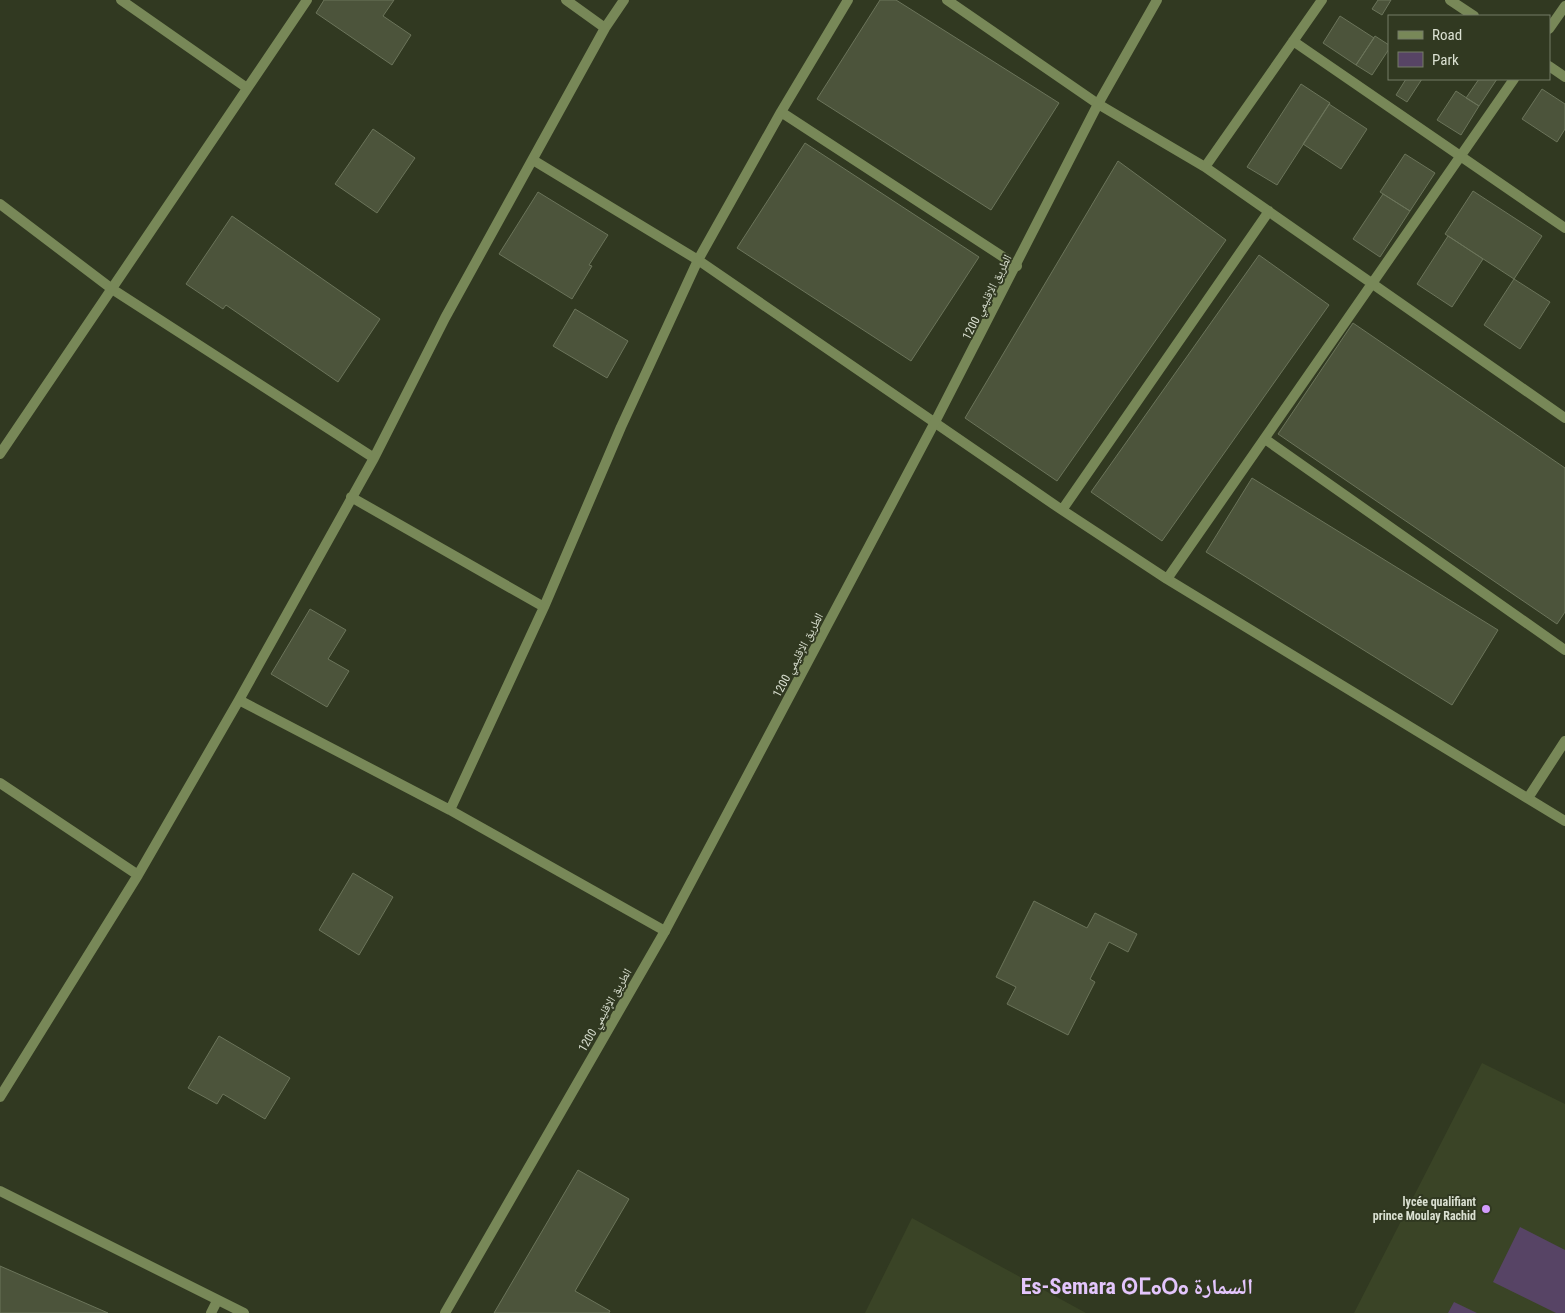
<svg xmlns="http://www.w3.org/2000/svg" width="1565" height="1313" viewBox="0 0 1565 1313" font-family="'Roboto Condensed','Noto Naskh Arabic','Noto Sans Tifinagh',sans-serif">
	<style>
		.built { fill: #3a4426 }
		.green { fill: #574465 }
		.building { fill: #4c543b; stroke: #6b745a }
		.lines { fill: none; stroke-linecap: round; stroke-linejoin: round }
		.minor { stroke: #788858; stroke-width: 10 }
		.tertiary { stroke: #788858; stroke-width: 10 }
		.poi-dot { fill: #d39cfd; stroke: #313921; stroke-width: 2 }
		.labels { text-anchor: middle; dominant-baseline: central; stroke-width: 4; stroke-linejoin: round; paint-order: stroke }
		.street-label { font-size: 12px; fill: #dae0d1; stroke: #313921 }
		.poi-label { font-size: 12px; font-weight: bold; fill: #dae0d1; stroke: #313921; text-anchor: end }
		.town-label { font-size: 22px; font-weight: bold; fill: #e3c5fc; stroke: #313921 }
	</style>
	<rect width="100%" height="100%" fill="#313921"/>
	<path class="built" d="M 1482,1063 L 1565,1104 L 1565,1313 L 1354,1313 Z
		M 912,1218 L 1086,1313 L 865,1313 Z"/>
	<path class="green" d="M 1520,1227 L 1565,1250 L 1565,1313 L 1556,1313 L 1493,1282 Z
		M 1454,1302 L 1477,1313 L 1448,1313 Z"/>
	<path class="building" d="M 324,0 L 394,0 L 383,16 L 411,35 L 392,65 L 316,13 Z
		M 880,0 L 896,0 L 1059,103 L 991,210 L 817,99 Z
		M 1378,0 L 1391,0 L 1382,15 L 1372,9 Z
		M 1340,16 L 1374,38 L 1356,65 L 1323,43 Z
		M 1375,36 L 1389,45 L 1389,49 L 1372,75 L 1356,65 Z
		M 1406,79 L 1422,79 L 1407,102 L 1396,95 Z
		M 1479,79 L 1497,79 L 1479,106 L 1466,98 Z
		M 1301,84 L 1330,103 L 1277,185 L 1247,167 Z
		M 1542,89 L 1565,104 L 1565,129 L 1557,142 L 1522,119 Z
		M 1456,91 L 1479,106 L 1461,135 L 1437,120 Z
		M 1329,104 L 1367,129 L 1341,169 L 1303,144 Z
		M 373,129 L 415,158 L 377,213 L 335,184 Z
		M 805,143 L 979,257 L 911,361 L 737,248 Z
		M 1405,154 L 1435,173 L 1410,211 L 1380,192 Z
		M 1118,161 L 1226,240 L 1057,481 L 965,418 Z
		M 1473,191 L 1542,236 L 1514,279 L 1445,234 Z
		M 538,192 L 608,235 L 589,265 L 592,266 L 572,299 L 499,254 Z
		M 1383,194 L 1410,211 L 1380,257 L 1353,239 Z
		M 232,216 L 380,319 L 338,382 L 226,305 L 223,309 L 186,284 Z
		M 1448,236 L 1483,259 L 1452,307 L 1417,284 Z
		M 1259,255 L 1329,305 L 1162,541 L 1091,492 Z
		M 1514,279 L 1550,302 L 1520,349 L 1484,325 Z
		M 575,309 L 628,341 L 607,378 L 553,346 Z
		M 1353,323 L 1565,468 L 1565,612 L 1557,624 L 1278,434 Z
		M 1252,478 L 1498,630 L 1452,705 L 1206,552 Z
		M 310,609 L 346,630 L 328,659 L 349,671 L 327,707 L 271,674 Z
		M 353,873 L 393,897 L 359,955 L 319,930 Z
		M 1034,901 L 1087,928 L 1095,913 L 1137,934 L 1128,952 L 1109,942 L 1090,979 L 1095,982 L 1068,1035 L 1007,1004 L 1016,987 L 996,977 Z
		M 219,1036 L 290,1078 L 265,1119 L 223,1094 L 217,1104 L 188,1088 Z
		M 578,1170 L 629,1199 L 575,1291 L 610,1311 L 609,1313 L 494,1313 Z
		M 0,1266 L 108,1313 L 0,1313 Z"/>
	<g class="lines">
		<path class="minor" d="M 121,0 L 247,88
			M 566,0 L 605,28
			M 947,0 L 1098,104 L 1205,167 L 1565,418
			M 1450,0 L 1474,16
			M 1549,29 L 1565,6
			M 1293,41 L 1565,228
			M 1549,66 L 1565,77
			M 781,112 L 1017,266
			M 533,160 L 698,260 L 1062,510 L 1167,579 L 1565,821
			M 1205,167 L 1322,0
			M 0,204 L 112,289 L 374,458
			M 1265,439 L 1565,650
			M 0,454 L 307,0
			M 351,497 L 544,607
			M 1062,510 L 1269,211
			M 1167,579 L 1514,79
			M 239,700 L 450,810 L 665,931
			M 0,783 L 138,875
			M 1528,798 L 1565,741
			M 450,810 L 544,607 L 621,427 L 698,260 L 781,112 L 848,0
			M 0,1097 L 138,875 L 239,700 L 374,458 L 445,318 L 605,28 L 624,0
			M 211,1313 L 217,1301"/>
		<path class="tertiary" d="M 0,1191 L 244,1313
			M 445,1313 L 665,931 L 935,422 L 1098,104 L 1157,0"/>
	</g>
	<circle class="poi-dot" cx="1486" cy="1209" r="5"/>
	<g class="labels">
		<g class="street-label">
			<text transform="translate(987 297) rotate(-63)">الطريق الإقليمي 1200</text>
			<text transform="translate(798 655) rotate(-62)">الطريق الإقليمي 1200</text>
			<text transform="translate(605 1010) rotate(-60)">الطريق الإقليمي 1200</text>
		</g>
		<g class="poi-label">
			<text x="1476" y="1202">lycée qualifiant<tspan x="1476" dy="14">prince Moulay Rachid</tspan></text>
		</g>
		<g class="town-label">
			<text x="1137" y="1286">Es-Semara ⵙⵎⴰⵔⴰ السمارة</text>
		</g>
	</g>
	<rect x="1388" y="15" width="162" height="65" fill="#313921" stroke="#757c67"/>
	<rect x="1398" y="31" width="25" height="8" fill="#788858" stroke="#757c67"/>
	<text x="1432" y="40" font-size="15" fill="#dae0d1">Road</text>
	<rect x="1398" y="52" width="25" height="15" fill="#574465" stroke="#757c67"/>
	<text x="1432" y="65" font-size="15" fill="#dae0d1">Park</text>
</svg>
